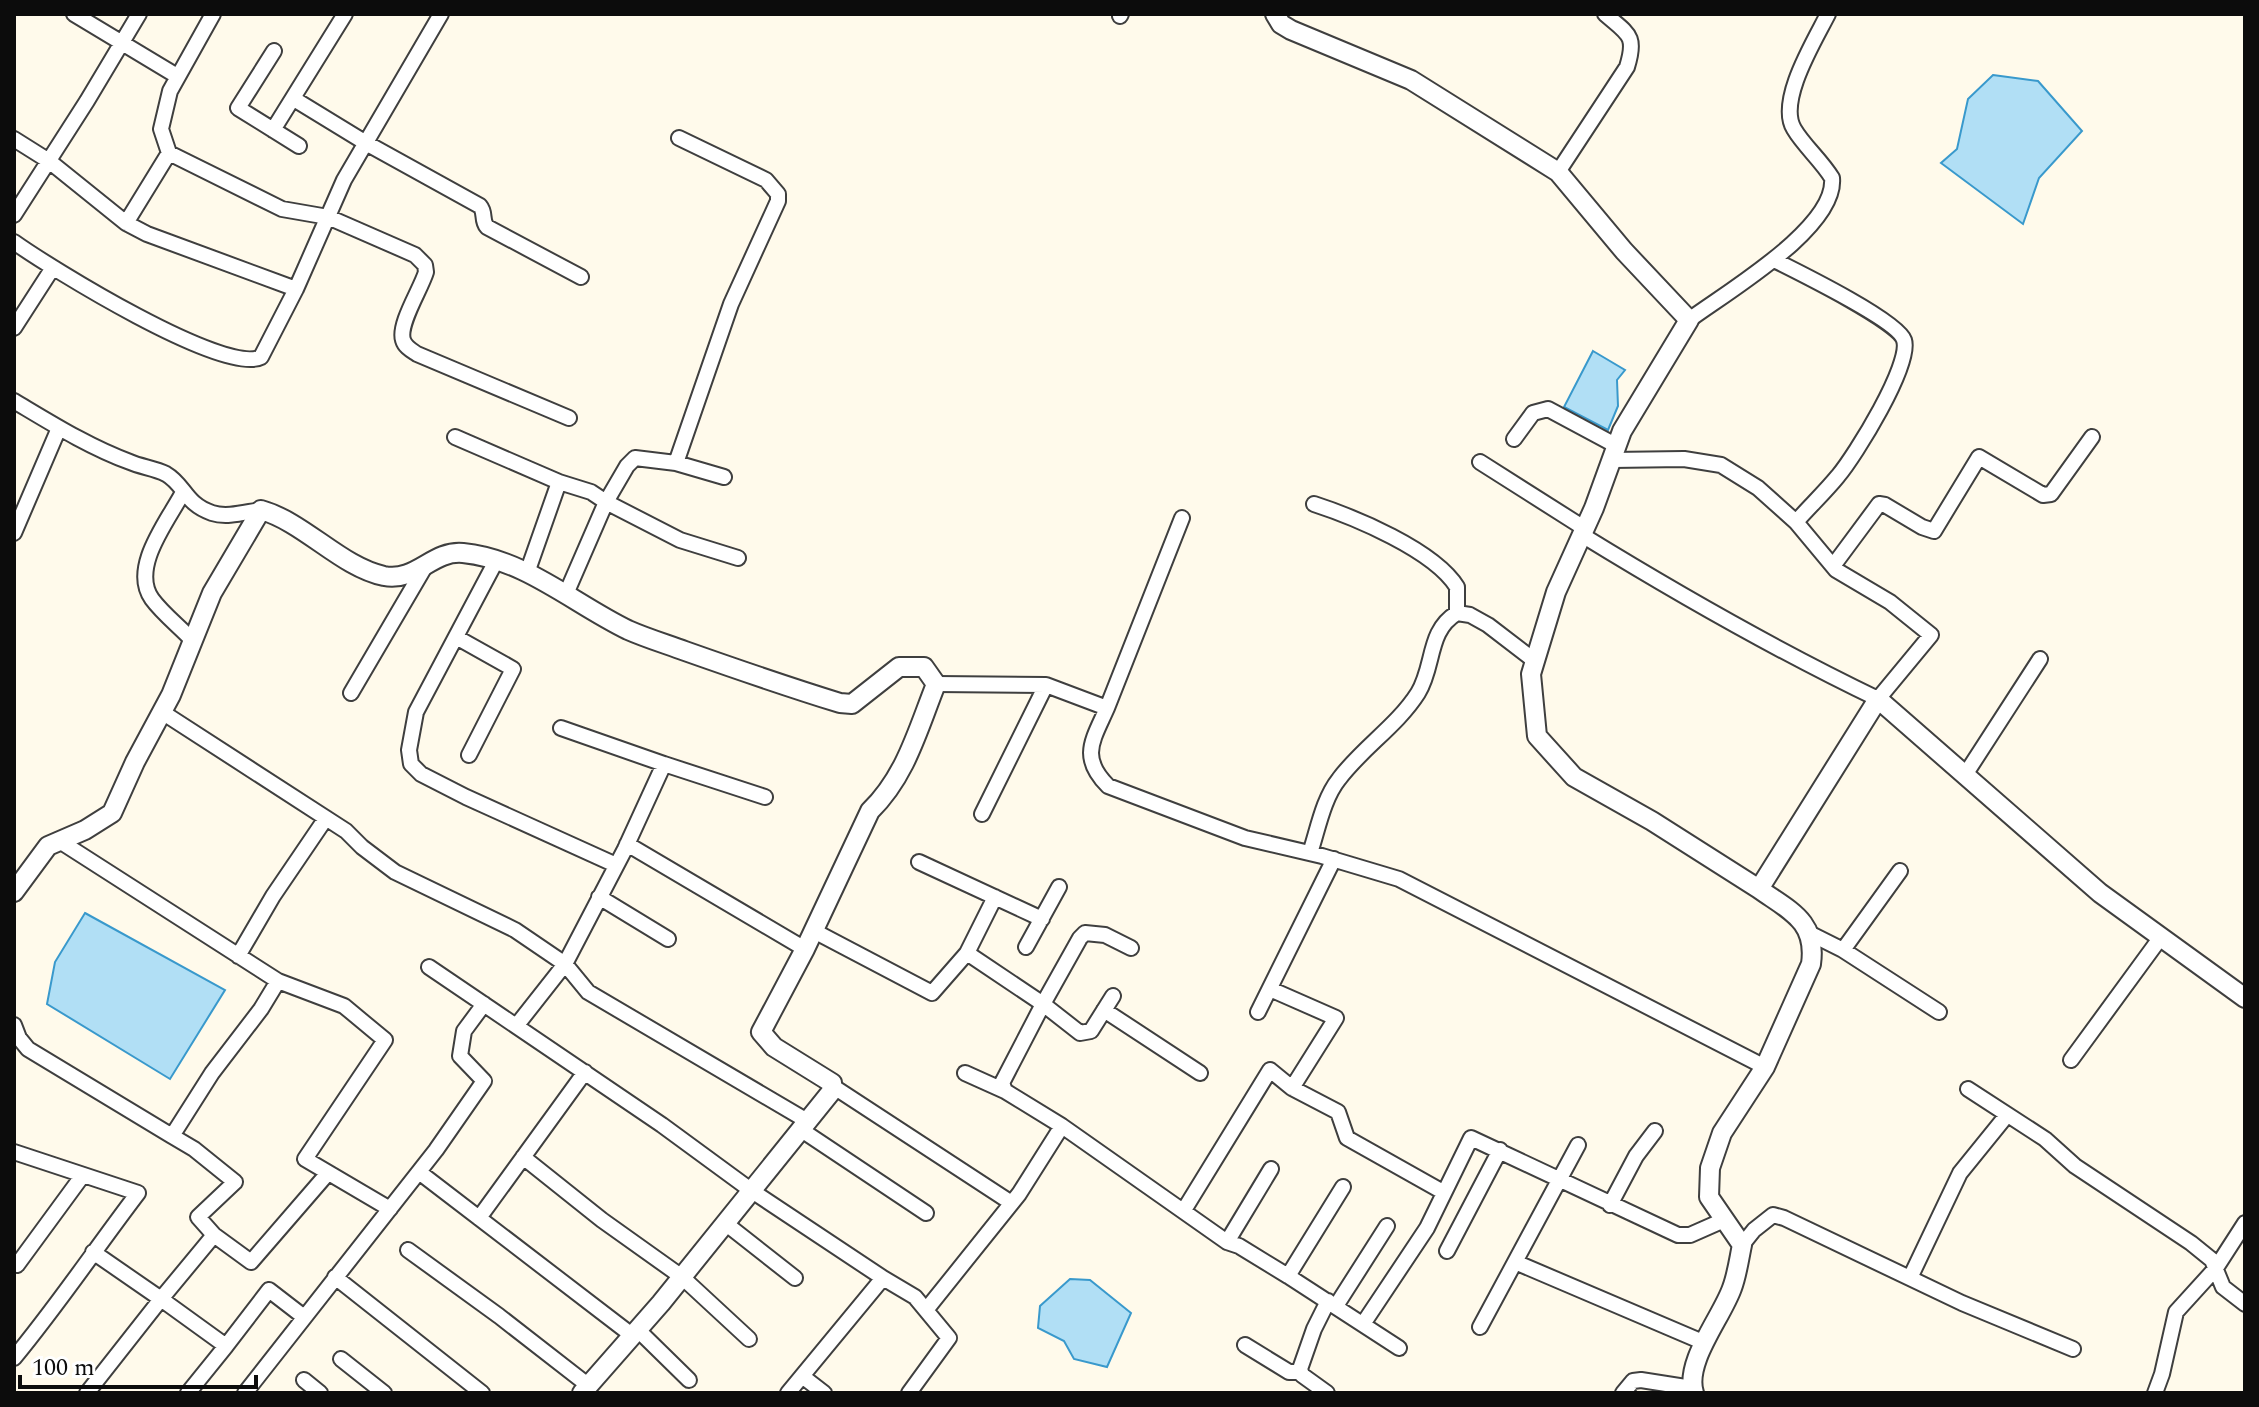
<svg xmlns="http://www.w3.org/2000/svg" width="2259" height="1407" viewBox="0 0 2259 1407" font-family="Spectral,serif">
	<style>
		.water { fill: #b1dff5; stroke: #3999cc; stroke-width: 2 }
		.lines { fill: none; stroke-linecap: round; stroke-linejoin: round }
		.minor-casing { stroke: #3f3f3f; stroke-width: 18 }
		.tertiary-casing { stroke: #3f3f3f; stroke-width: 22 }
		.minor { stroke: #fff; stroke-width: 14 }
		.tertiary { stroke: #fff; stroke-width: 18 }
	</style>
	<rect width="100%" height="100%" fill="#fffaeb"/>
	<path class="water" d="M 1993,75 L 2038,81 L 2082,131 L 2039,178 L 2023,224 L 1941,163 L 1957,149 L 1968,99 Z
		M 1593,351 L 1625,370 L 1617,380 L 1618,406 L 1608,430 L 1564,407 Z
		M 85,913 L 225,990 L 170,1079 L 47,1004 L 55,962 Z
		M 1070,1279 L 1090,1280 L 1131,1313 L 1107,1367 L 1074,1359 L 1064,1341 L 1038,1328 L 1040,1306 Z"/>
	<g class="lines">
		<g class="minor-casing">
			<path id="minor" d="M 74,14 L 177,76
				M 1120,16 L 1121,14
				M 274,51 L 238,108 L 299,146
				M 294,99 L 366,143 L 480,206 C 486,213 481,220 487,227 L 581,277
				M 273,130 L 345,14
				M 14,139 L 49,161 L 126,223
				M 169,153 L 161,129 L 170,91 L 213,14
				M 1558,172 L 1627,67 C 1637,35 1628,34 1605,14
				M 14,215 L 87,101 L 139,14
				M 14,242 C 49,267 225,376 261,357 L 296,289 L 344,180 L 441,14
				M 1774,260 C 1796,271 1898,321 1904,340 C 1912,364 1855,456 1838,476 C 1825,492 1810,506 1796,522
				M 296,289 L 147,234 L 126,223 L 169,153 L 282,209 L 328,217 L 415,255 L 425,265 L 426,272 C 421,289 398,324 403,340 C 405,347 411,350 417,354 L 569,418
				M 1689,320 C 1725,293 1837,228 1832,178 C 1821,160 1804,146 1794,129 C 1777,101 1815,40 1828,14
				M 14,328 L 52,269
				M 14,401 C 51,423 89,447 130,462 C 141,467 155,468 166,474 C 185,485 185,504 212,513 C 227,518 246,512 261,510
				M 455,437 L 559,482
				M 1514,439 L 1533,413 L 1548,409 L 1617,446
				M 1480,462 L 1584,528 L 1582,535 C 1678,594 1776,650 1878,699 L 1931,635 L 1890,602 L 1836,570 L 1796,522 L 1758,488 L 1721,465 L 1684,459 L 1612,460
				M 676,463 L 731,304 L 778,201 L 778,194 L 766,180 L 679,138
				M 182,494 C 167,522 130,568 152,599 C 163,614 180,627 193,641
				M 1314,504 C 1354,517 1434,550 1457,587 L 1457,613
				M 14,533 L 59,428
				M 496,561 L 416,712 L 409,750 L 411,764 L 421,774 L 466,797 L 616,865
				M 1833,566 L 1879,504 L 1885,505 L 1922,527 L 1934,531 L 1979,457 L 2043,495 L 2051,494 L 2092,437
				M 527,573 L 559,482 L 591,492 L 606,502 L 627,466 L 635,458 L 676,463 L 724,477
				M 566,594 L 606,502 L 680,540 L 738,558
				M 456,637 L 513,669 L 469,755
				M 936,684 L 1046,685 L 1107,708 C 1093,740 1079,757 1108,786 L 1245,838 L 1322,856 L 1399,879 L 1765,1067
				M 351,693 L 426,565
				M 1107,708 L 1182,518
				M 162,712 L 346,831 L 362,847 L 395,872 L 515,930 L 565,964 L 625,849 L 664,764 L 765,797
				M 561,728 L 664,764
				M 1965,775 L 2040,659
				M 982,814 L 1046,685
				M 58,840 L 278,981 L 344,1006 L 385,1040 L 305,1159 L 390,1209
				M 627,844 L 805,949
				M 1310,853 C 1318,829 1323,799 1339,779 C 1362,748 1397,726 1418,693 C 1435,665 1427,631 1457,613 L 1470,615 L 1488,625 L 1535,661
				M 919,862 L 1042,919
				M 599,897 L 668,939
				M 814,931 L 932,993 L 967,953 L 995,897
				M 1811,934 L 1843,950 L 1939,1012
				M 1026,947 L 1059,887
				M 1843,950 L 1900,871
				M 967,953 L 1043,1004 L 1002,1083 L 1005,1091 L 1062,1126 L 1227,1242 L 1239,1246 L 1288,1276 L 1399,1348
				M 238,956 L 273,896 L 326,818
				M 429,967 L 662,1125 L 752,1191 L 883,1278
				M 1270,989 L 1336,1018 L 1292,1088 L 1338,1112 L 1347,1138 L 1443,1192
				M 1113,996 L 1091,1031 L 1080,1033 L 1043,1004 L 1080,938 L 1085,933 L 1105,935 L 1131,948
				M 1104,1010 L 1200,1073
				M 1258,1012 L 1334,859
				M 14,1025 L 19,1038 L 28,1049 L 172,1136 L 212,1073 L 261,1009 L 278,981
				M 517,1025 L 565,964 L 588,992 L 809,1122
				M 2071,1060 L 2161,937
				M 965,1073 L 1005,1091
				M 834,1087 L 1010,1202
				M 1968,1089 L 2045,1139 L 2075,1166 L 2191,1243 L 2212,1260 L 2223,1287 L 2245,1304
				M 803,1131 L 926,1213
				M 172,1136 L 194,1149 L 235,1182 L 198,1217 L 214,1235
				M 14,1152 L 138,1193 C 96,1248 58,1305 14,1358
				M 523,1157 L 602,1220 L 682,1277 L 749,1339
				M 419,1172 L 633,1336
				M 1610,1205 L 1636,1156 L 1655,1131
				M 1184,1210 L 1270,1070 L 1292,1088
				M 479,1218 L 585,1072
				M 725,1223 L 795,1278
				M 1227,1242 L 1271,1169
				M 1742,1245 L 1754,1230 L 1773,1215 L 1784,1218 L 1962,1303 L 2073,1349
				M 408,1250 L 499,1316 L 589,1386
				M 1447,1251 L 1500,1150
				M 1515,1262 L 1705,1343
				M 17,1265 L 83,1175
				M 1288,1276 L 1343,1187
				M 335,1277 L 482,1393
				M 1910,1278 L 1960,1173 L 2007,1115
				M 1336,1306 L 1387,1226
				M 926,1310 L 1019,1194 L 1062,1126
				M 304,1317 L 269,1290 L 226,1346 L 161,1299 L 214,1235 L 251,1262 L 328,1173
				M 1363,1324 L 1427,1228 L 1471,1138 L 1678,1235 L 1690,1235 L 1724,1220
				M 1480,1327 L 1578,1145
				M 638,1330 L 689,1380
				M 1245,1345 L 1289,1372 L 1301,1372
				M 341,1359 L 384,1393
				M 802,1376 L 824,1393
				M 304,1380 L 320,1393
				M 87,1393 L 161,1299 L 93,1252
				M 188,1393 L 226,1346
				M 245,1393 L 436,1150 L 484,1081 L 460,1056 L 464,1031 L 484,1004
				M 788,1393 L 883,1278 L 915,1297 L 949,1338 L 909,1393
				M 1327,1393 L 1302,1375 L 1300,1369 L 1314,1329 L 1328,1301
				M 1623,1393 L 1633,1381 L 1641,1380 L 1692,1388
				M 2155,1393 L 2162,1374 L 2176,1312 L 2216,1268 L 2245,1223"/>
		</g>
		<g class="tertiary-casing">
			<path id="tertiary" d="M 1275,14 L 1281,24 L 1291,30 L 1411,80 L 1558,172 L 1624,251 L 1689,320 L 1622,431 L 1594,508 L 1556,592 L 1531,674 L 1537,736 L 1574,777 L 1652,821 L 1759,889 L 1878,699 L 2100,893 L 2245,998
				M 14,892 L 48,846 L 85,830 L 112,813 L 135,762 L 171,695 L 212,593 L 261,510 C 304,522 341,567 384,576 C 417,582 432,550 463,553 C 525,559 574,604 628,630 C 646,638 666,644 685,651 C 736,669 788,687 840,703 L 852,704 L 899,667 L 924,667 L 936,684 C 918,729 906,776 870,811 L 805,949 L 761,1032 L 774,1047 L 832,1083 L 831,1092 L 661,1303 L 582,1393
				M 1694,1393 C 1684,1362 1722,1317 1732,1288 C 1737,1275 1739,1259 1742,1245 L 1709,1197 L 1710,1168 L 1722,1133 L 1765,1067 L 1811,964 C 1817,921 1790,911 1759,889"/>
		</g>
		<use href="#minor" class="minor"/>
		<use href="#tertiary" class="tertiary"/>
	</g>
	<rect width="2259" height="1407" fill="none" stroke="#0c0c0c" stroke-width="32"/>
	<path d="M20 1375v12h236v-12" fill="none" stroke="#0c0c0c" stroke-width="4"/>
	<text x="32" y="1375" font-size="24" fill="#0c0c0c" stroke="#ffffff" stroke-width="6" paint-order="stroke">100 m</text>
</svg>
